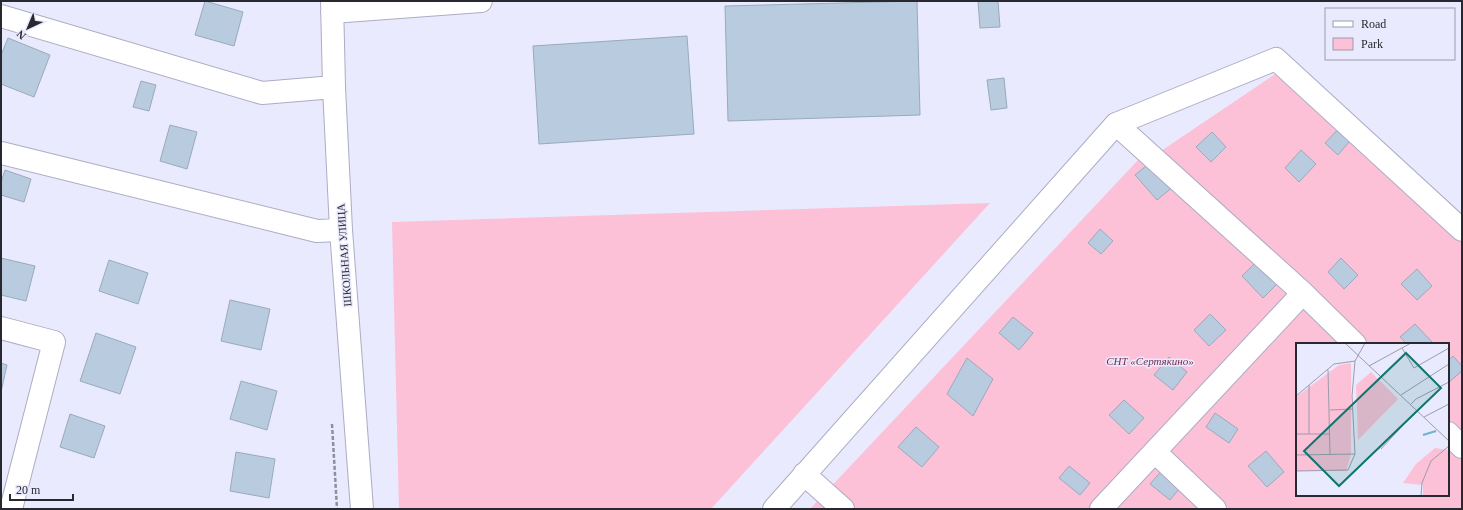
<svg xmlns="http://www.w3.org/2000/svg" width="1463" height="510" viewBox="0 0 1463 510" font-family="Georgia,serif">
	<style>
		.green { fill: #fcc0d7; fill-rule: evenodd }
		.building { fill: #b9cbdf; stroke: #99aabd }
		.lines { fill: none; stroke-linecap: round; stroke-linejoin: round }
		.minor-casing { stroke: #acacc4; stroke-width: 24 }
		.path { stroke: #8e8e9d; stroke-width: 2.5; stroke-dasharray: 4 2; stroke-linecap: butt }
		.minor { stroke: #fff; stroke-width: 22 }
		.labels { text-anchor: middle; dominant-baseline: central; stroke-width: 3; stroke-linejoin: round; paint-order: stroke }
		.street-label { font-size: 11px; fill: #282831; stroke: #eaeafe }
		.park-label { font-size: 11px; font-style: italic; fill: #732c4e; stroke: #eaeafe }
		.inset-river { fill: none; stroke: #6db5ca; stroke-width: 2 }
		.inset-road { fill: none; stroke: #9c9cac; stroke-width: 1 }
		.view { fill: #0f766e; fill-opacity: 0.15; stroke: #0f766e; stroke-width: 2 }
		.inset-edge { fill: none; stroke: #282831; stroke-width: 2 }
	</style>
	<rect width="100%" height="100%" fill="#eaeafe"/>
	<path class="green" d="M 1293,62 L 1462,222 L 1462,509 L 810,509 L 1140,158 L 1161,151 ZM 1297,344 L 1448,344 L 1448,495 L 1297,495 Z
		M 990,203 L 711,509 L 399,509 L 392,222 Z"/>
	<path class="building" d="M 205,1 L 243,12 L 234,46 L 195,35 Z
		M 917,1 L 920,115 L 728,121 L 725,6 Z
		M 978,1 L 998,1 L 1000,27 L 980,28 Z
		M 687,36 L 694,134 L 539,144 L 533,46 Z
		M 8,38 L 50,55 L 34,97 L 1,84 L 1,55 Z
		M 1004,78 L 1007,108 L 991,110 L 987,80 Z
		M 141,81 L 156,85 L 149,111 L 133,107 Z
		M 170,125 L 197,132 L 187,169 L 160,161 Z
		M 1342,125 L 1354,136 L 1338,155 L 1325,143 Z
		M 1212,132 L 1226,147 L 1211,162 L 1196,147 Z
		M 1301,150 L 1316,164 L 1299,182 L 1285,168 Z
		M 1152,161 L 1174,186 L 1157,200 L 1135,175 Z
		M 5,170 L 31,179 L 24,202 L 1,195 L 1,182 Z
		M 1100,229 L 1113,241 L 1101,254 L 1088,243 Z
		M 1,258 L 35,266 L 26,301 L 1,295 Z
		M 1341,258 L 1358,275 L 1344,289 L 1328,272 Z
		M 109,260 L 148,273 L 138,304 L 99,291 Z
		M 1258,260 L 1279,282 L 1263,298 L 1242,276 Z
		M 1417,269 L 1432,286 L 1417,300 L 1401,284 Z
		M 230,300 L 270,309 L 261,350 L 221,341 Z
		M 1210,314 L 1226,330 L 1209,346 L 1194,330 Z
		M 1013,317 L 1033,333 L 1019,350 L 999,333 Z
		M 1415,324 L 1434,344 L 1407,344 L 1400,337 Z
		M 96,333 L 136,347 L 120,394 L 80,381 Z
		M 1453,356 L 1462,366 L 1462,371 L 1448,383 L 1448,361 Z
		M 1169,357 L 1187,372 L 1173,390 L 1154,375 Z
		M 967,358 L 993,379 L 973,416 L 947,394 Z
		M 1,363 L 7,365 L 1,392 Z
		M 241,381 L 277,391 L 267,430 L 230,419 Z
		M 1124,400 L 1144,418 L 1129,434 L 1109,415 Z
		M 1215,413 L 1238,429 L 1229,443 L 1206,427 Z
		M 70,414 L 105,426 L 94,458 L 60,447 Z
		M 916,427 L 939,447 L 922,467 L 898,447 Z
		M 1266,451 L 1284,472 L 1267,487 L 1248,466 Z
		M 236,452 L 275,459 L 269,498 L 230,491 Z
		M 1069,466 L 1090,483 L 1080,495 L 1059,478 Z
		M 1164,468 L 1183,484 L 1170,500 L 1150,484 Z"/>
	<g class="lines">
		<g class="minor-casing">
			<path id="minor" d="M 332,1 L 334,87 L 341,230 L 362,509
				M 332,12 L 481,1
				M 1,16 L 262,93 L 334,87
				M 1116,124 L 1276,59 L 1462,230
				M 1,153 L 317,231 L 341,230
				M 1,328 L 54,342 L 11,509
				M 1448,433 L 1462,447
				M 1155,452 L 1215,509
				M 804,474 L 843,509
				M 774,509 L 1116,124 L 1303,293 L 1355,344
				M 1101,509 L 1303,293"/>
		</g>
		<path class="path" d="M 332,424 L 337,509"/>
		<use href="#minor" class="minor"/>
	</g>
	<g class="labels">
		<g class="street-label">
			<text transform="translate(344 255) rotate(-94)">ШКОЛЬНАЯ УЛИЦА</text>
		</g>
		<g class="park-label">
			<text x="1150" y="361">СНТ «Сертякино»</text>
		</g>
	</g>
	<g transform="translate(1296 343)">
		<rect width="153" height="153" fill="#eaeafe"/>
		<path d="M 55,20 L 55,111 L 50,128 L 0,128 L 0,54 L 43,22 ZM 75,29 L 102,56 L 62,97 L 60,42 ZM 139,105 L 153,107 L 153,153 L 127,153 L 127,142 L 107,140 L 120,121 Z" fill="#fcc0d7"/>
		<path class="inset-river" d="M 127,92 L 140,88"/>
		<path class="inset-road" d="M 49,0 L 153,98M 106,5 L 118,25 L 153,5M 73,23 L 115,0M 32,27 L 34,112M 13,42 L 13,91M 105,52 L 153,21M 0,53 L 38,21 L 59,18M 115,61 L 120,56 L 153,39M 34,67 L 57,66M 128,74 L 153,61M 0,91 L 34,91M 85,106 L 121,67M 0,112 L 59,111 L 56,53 L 59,18 L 69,0M 0,128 L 52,127 L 59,111M 125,153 L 126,140 L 135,118 L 153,103"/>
		<path class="view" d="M 110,10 L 145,45 L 43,143 L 8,108 Z"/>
		<rect width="153" height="153" class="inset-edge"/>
	</g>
	<rect width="1463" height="510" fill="none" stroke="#282831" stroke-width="4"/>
	<rect x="1325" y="8" width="130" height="52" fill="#eaeafe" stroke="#9c9cac"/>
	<rect x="1333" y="21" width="20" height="6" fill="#ffffff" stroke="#9c9cac"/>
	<text x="1361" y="28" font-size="12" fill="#282831">Road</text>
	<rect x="1333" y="38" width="20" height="12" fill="#fcc0d7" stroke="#9c9cac"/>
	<text x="1361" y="48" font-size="12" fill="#282831">Park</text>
	<g transform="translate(28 28) rotate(224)" stroke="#eaeafe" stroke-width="3" paint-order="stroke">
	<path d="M0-3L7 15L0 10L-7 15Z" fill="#282831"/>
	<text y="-6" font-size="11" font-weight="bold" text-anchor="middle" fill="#282831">N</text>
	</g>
	<path d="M10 494v6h63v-6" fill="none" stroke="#282831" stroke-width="2"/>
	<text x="16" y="494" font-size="12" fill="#282831" stroke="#eaeafe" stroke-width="3" paint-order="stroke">20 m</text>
</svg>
